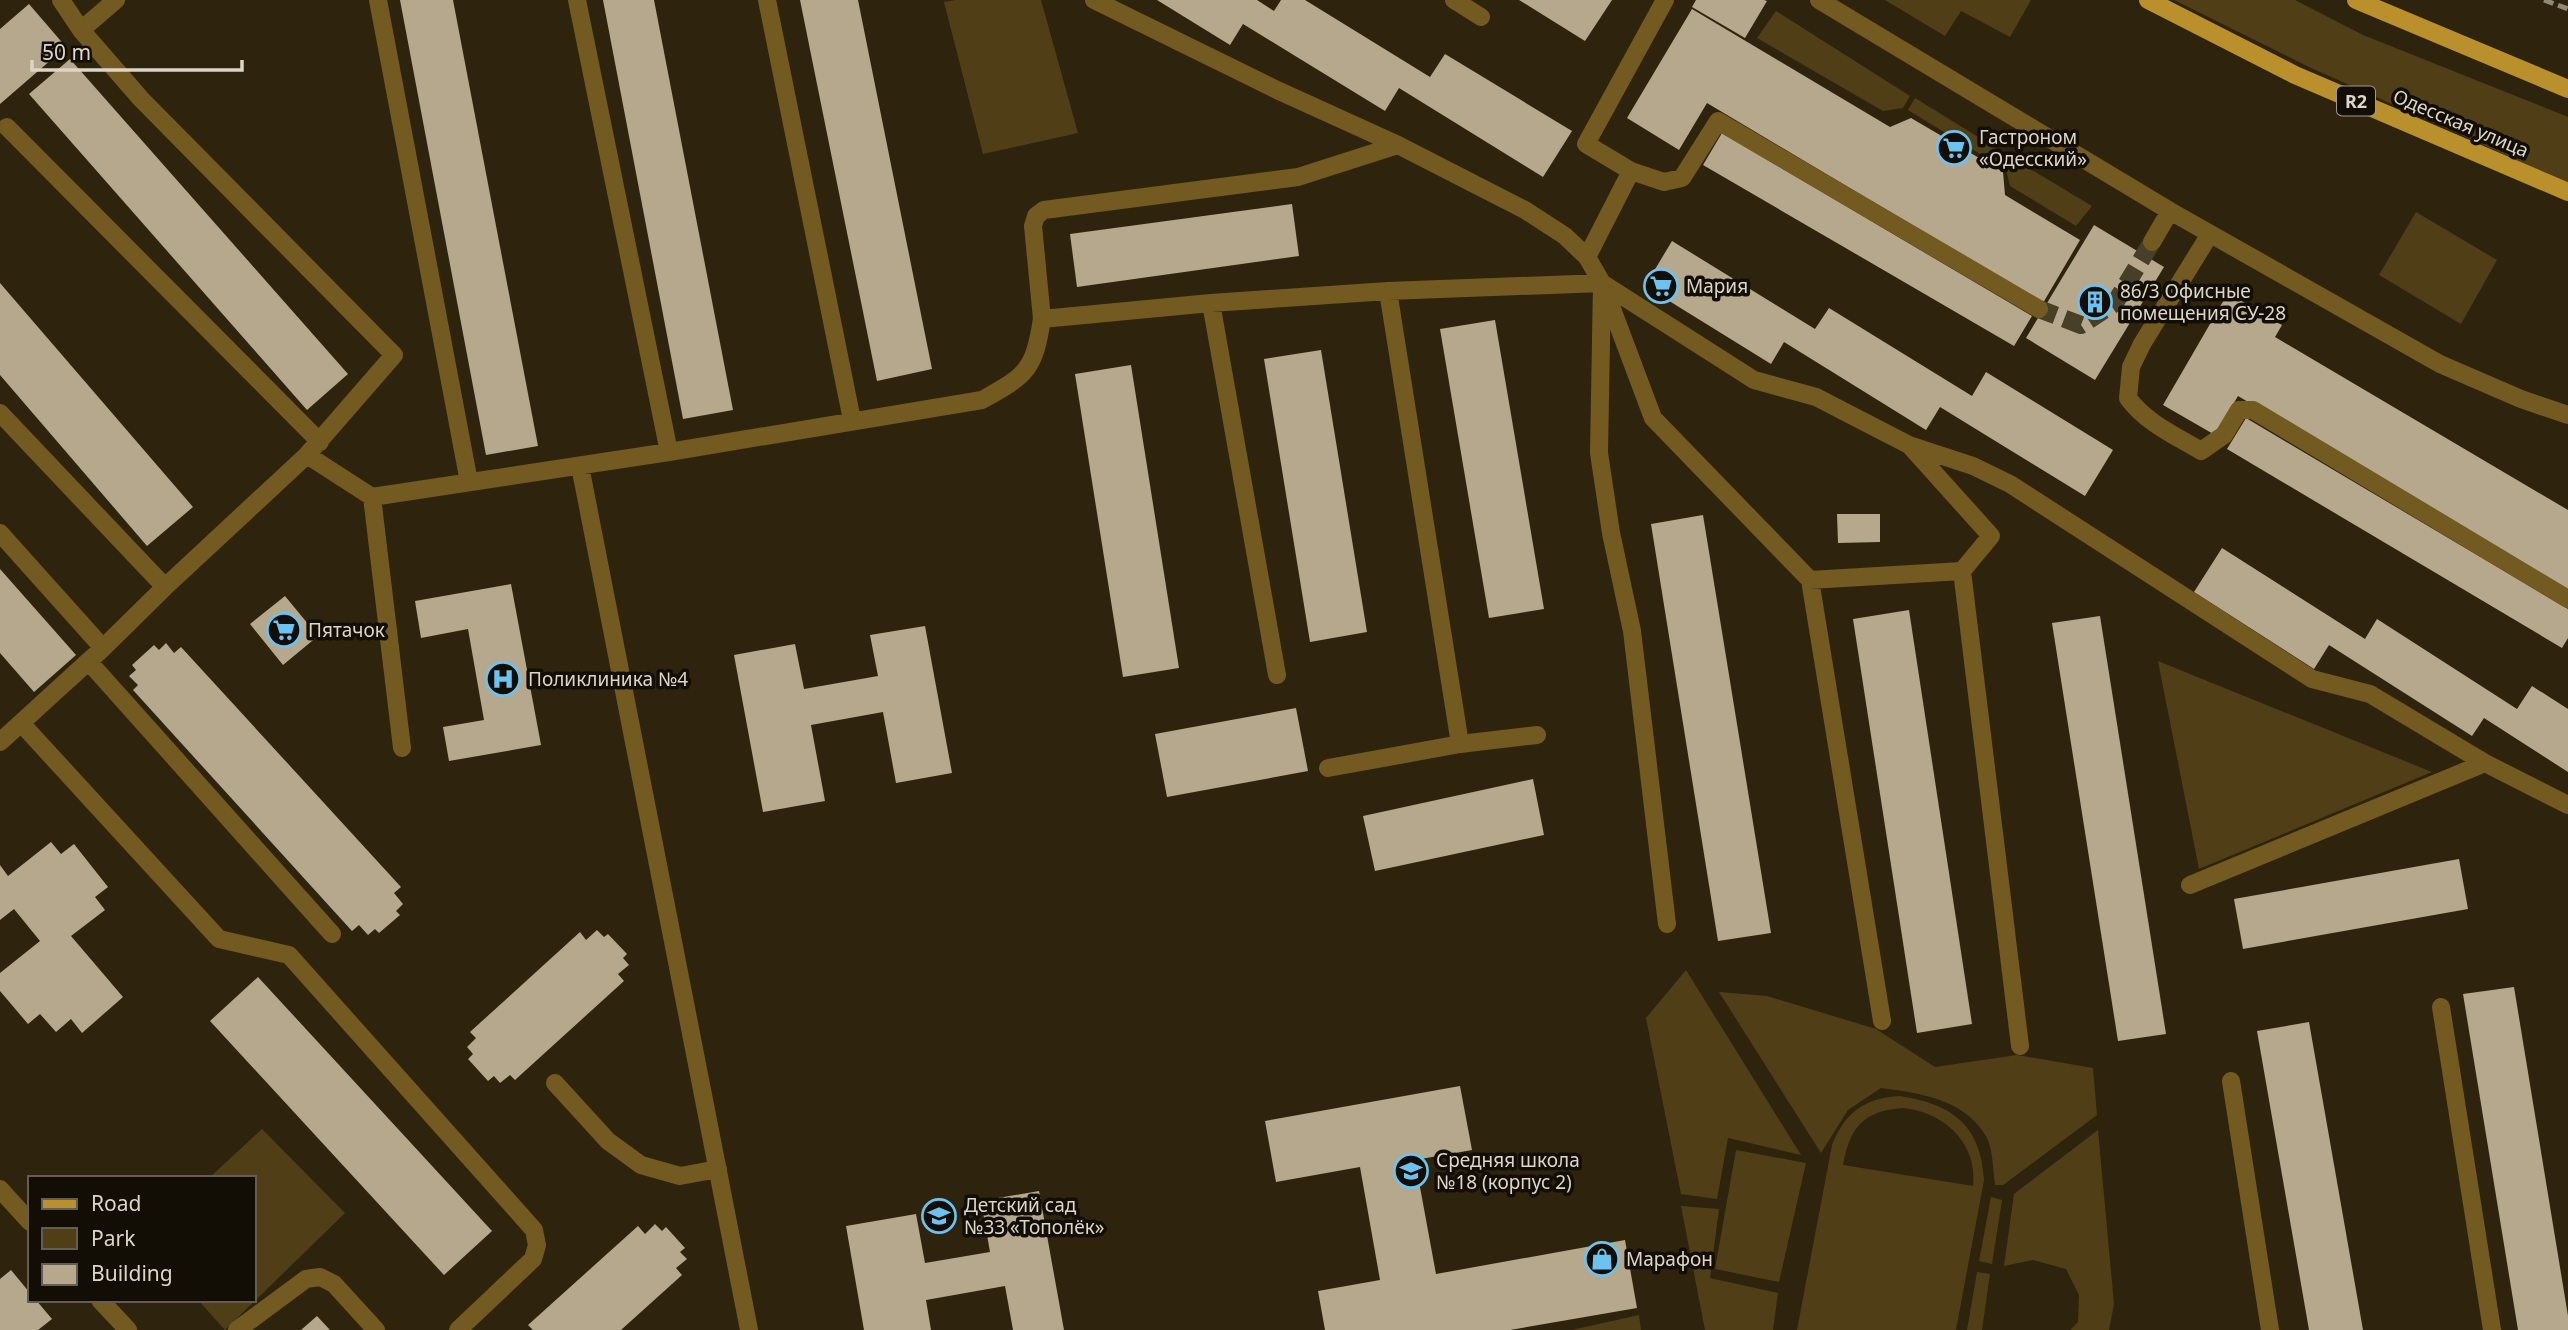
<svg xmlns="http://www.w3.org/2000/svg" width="2568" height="1330" viewBox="0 0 2568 1330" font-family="'Noto Sans',sans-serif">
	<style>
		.green { fill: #503e16; fill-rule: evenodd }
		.building { fill: #b5a88d }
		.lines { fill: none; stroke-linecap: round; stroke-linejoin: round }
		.minor-tunnel { stroke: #483f29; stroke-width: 18; stroke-dasharray: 18 9; stroke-linecap: butt }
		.minor { stroke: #735a21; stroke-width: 18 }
		.major { stroke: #ba902d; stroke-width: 18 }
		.rail { stroke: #918978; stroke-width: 5; stroke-dasharray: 10 5; stroke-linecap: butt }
		.labels { text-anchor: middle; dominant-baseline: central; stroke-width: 7; stroke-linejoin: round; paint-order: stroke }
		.shield { fill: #130e05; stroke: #a0998e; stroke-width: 2 }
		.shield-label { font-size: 18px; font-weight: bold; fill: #dcd5c8 }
		.street-label { font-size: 19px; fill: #dcd5c8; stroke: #130e05 }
		.poi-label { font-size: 19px; fill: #dcd5c8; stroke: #130e05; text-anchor: start }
	</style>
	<rect width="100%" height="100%" fill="#2e240d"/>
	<path class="green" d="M 955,0 L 1041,0 L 1078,133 L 983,154 L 944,2 Z
		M 1885,0 L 2031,0 L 2010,37 L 1961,11 L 1945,36 Z
		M 2174,0 L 2295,0 L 2363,35 L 2568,117 L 2568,183 L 2309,67 Z
		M 1776,11 L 1910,96 L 1903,108 L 1883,111 L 1757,38 Z
		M 1915,98 L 2009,156 L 2003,168 L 1908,110 Z
		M 2012,158 L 2092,206 L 2076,226 L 2010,186 L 2006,169 Z
		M 2416,212 L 2497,260 L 2461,324 L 2379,275 Z
		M 2158,661 L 2432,772 L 2199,869 Z
		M 1686,970 L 1801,1155 L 1728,1138 L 1717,1199 L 1681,1194 L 1646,1018 Z
		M 1719,992 L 1767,996 L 1876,1029 L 1935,1067 L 2017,1055 L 2093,1068 L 2097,1115 L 2003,1185 L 1995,1185 C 1993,1171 1993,1148 1986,1136 C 1964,1099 1920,1093 1881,1088 L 1848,1110 L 1821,1153 Z
		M 1900,1096 C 1952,1104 1981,1125 1984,1180 L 1956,1330 L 1797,1330 L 1832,1145 C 1845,1112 1865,1098 1900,1096 ZM 1903,1108 C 1944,1112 1978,1143 1973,1186 L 1843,1165 C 1850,1127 1863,1111 1903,1108 Z
		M 262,1129 L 345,1213 L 225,1330 L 198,1300 L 254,1300 L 254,1178 L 209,1178 Z
		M 2098,1130 L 2114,1304 L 2109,1330 L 2070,1330 L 2078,1322 L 2079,1295 L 2066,1269 L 2033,1260 L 2004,1266 L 2014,1194 Z
		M 1736,1150 L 1806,1163 L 1779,1282 L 1715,1269 Z
		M 1991,1197 L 2002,1200 L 1992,1264 L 1979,1261 Z
		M 1681,1206 L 1719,1209 L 1710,1278 L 1778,1293 L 1773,1330 L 1705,1330 Z
		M 1977,1272 L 1990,1274 L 1982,1330 L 1967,1330 Z
		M 1639,1315 L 1641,1330 L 1572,1330 Z"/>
	<path class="building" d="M 400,0 L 453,0 L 538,446 L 486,455 Z
		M 603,0 L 654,0 L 733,410 L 683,419 Z
		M 800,0 L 858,0 L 932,369 L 877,381 Z
		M 1157,0 L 1257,0 L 1274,11 L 1281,0 L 1305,0 L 1430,77 L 1445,54 L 1572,131 L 1543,177 L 1399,88 L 1385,111 L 1243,24 L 1230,45 Z
		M 1519,0 L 1612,0 L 1585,41 Z
		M 1696,0 L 1764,0 L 1767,1 L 1745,38 L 1692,7 Z
		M 29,4 L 66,47 L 0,104 L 0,29 Z
		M 1692,9 L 1890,127 L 1911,118 L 2003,172 L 2005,195 L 2080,240 L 2043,303 L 1707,103 L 1679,150 L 1627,118 Z
		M 70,59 L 348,374 L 307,410 L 29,94 Z
		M 1722,133 L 2032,316 L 2014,346 L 1703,165 Z
		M 1292,204 L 1299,256 L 1077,287 L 1070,234 Z
		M 2094,225 L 2164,267 L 2095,380 L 2026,338 Z
		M 1672,241 L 1815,329 L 1829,308 L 1972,396 L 1986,372 L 2113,450 L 2085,496 L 1940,407 L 1926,430 L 1784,342 L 1771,364 L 1645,286 Z
		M 0,283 L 193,507 L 147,546 L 0,375 Z
		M 2228,293 L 2282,325 L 2275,337 L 2568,510 L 2568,591 L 2238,396 L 2215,435 L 2163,405 Z
		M 1495,320 L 1544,609 L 1489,618 L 1440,329 Z
		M 1321,350 L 1367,632 L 1310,642 L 1264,359 Z
		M 1131,365 L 1179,668 L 1123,677 L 1075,374 Z
		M 2246,418 L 2568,609 L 2568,638 L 2562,648 L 2227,449 Z
		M 1837,514 L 1880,514 L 1880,542 L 1838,543 Z
		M 1703,515 L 1771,933 L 1718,941 L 1651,524 Z
		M 2222,548 L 2365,639 L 2377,619 L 2517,709 L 2532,686 L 2568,709 L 2568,772 L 2484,718 L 2472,736 L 2329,645 L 2314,669 L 2194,592 Z
		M 0,569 L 76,655 L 34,692 L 0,653 Z
		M 511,584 L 541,745 L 449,761 L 443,727 L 484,720 L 468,629 L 421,638 L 415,601 Z
		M 285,596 L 318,636 L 283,665 L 250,624 Z
		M 1909,610 L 1972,1024 L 1917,1033 L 1853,619 Z
		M 2100,616 L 2166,1034 L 2118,1041 L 2052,623 Z
		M 925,626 L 952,773 L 896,783 L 883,712 L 811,725 L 825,801 L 763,812 L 734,655 L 795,644 L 804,689 L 878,676 L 870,635 Z
		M 166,643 L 174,653 L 181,647 L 401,887 L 394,893 L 403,904 L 396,911 L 400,915 L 379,933 L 375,929 L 368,935 L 359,925 L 352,931 L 133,690 L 138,685 L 129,676 L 136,670 L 132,665 L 154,645 L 159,650 Z
		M 1296,708 L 1308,771 L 1167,797 L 1155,734 Z
		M 1533,779 L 1544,835 L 1375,871 L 1363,816 Z
		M 51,842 L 61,854 L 74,844 L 108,887 L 95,897 L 105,910 L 71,936 L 123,997 L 82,1033 L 71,1019 L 56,1032 L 40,1014 L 28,1024 L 0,991 L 0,973 L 40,941 L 14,909 L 0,920 L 0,865 L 8,876 Z
		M 2459,859 L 2468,909 L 2243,949 L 2234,899 Z
		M 597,930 L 604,937 L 608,934 L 627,954 L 623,958 L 629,965 L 618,974 L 624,981 L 515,1080 L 510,1075 L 500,1083 L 494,1076 L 488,1081 L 468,1059 L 473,1054 L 467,1047 L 476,1038 L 470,1032 L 580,932 L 586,940 Z
		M 258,977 L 492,1231 L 444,1275 L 210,1021 Z
		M 2514,987 L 2568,1316 L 2568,1330 L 2518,1330 L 2463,994 Z
		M 2309,1022 L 2363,1330 L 2309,1330 L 2257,1031 Z
		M 1460,1086 L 1472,1150 L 1415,1160 L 1436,1274 L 1625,1240 L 1637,1308 L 1510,1330 L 1325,1330 L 1318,1291 L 1380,1280 L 1360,1167 L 1276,1182 L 1265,1121 Z
		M 1039,1191 L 1064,1330 L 1013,1330 L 1005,1286 L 926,1300 L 931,1330 L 864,1330 L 846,1226 L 916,1214 L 925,1263 L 990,1252 L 981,1201 Z
		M 655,1224 L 662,1231 L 666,1227 L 685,1248 L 680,1252 L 687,1259 L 676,1268 L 682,1275 L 621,1330 L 533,1330 L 528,1325 L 638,1226 L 645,1234 Z
		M 11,1270 L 30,1293 L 30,1300 L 36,1300 L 52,1319 L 38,1330 L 0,1330 L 0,1279 Z
		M 317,1316 L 330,1330 L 301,1330 Z"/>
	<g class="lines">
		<path class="minor-tunnel" d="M 2039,309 L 2081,325 L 2115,303 L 2152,242"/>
		<path class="minor" d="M 378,0 L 469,482
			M 577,0 L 669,452
			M 767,0 L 852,420
			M 1094,0 L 1277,90 L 1398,145 L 1525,210 L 1565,236 L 1587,257 L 1602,283 L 1754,380 L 1816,397 L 1909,445 L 1973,466 L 2010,484 L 2312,679 L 2370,694 L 2485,763 L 2568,805
			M 1454,0 L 1481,17
			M 1665,0 L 1586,144 L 1631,171 L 1664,182 L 1682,178 L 1718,121 L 2039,309
			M 1819,0 L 2170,211 L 2440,364 L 2521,399 L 2568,415
			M 81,30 L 116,0
			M 7,127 L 320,442
			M 2210,234 L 2142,344 L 2131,367 L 2128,398 C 2145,422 2176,436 2201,451 L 2224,435 L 2239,410 L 2253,410 L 2568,599
			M 2152,242 L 2170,211
			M 1587,257 L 1631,171
			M 1388,291 L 1460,744
			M 1606,293 L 1653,418 L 1810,580 L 1962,571
			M 1211,303 L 1277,675
			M 1042,319 L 1033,226 L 1036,216 L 1044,210 L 1298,177 L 1398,145
			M 0,413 L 165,587
			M 1911,447 L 1991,536 L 1962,571 L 2020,1046
			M 307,455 L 372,497 L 669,452 L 982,400 C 1027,375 1034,370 1042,319 L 1211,303 L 1388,291 L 1602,283 L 1599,453 L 1611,533 L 1632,631 L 1667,924
			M 580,466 L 749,1330
			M 372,497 L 402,748
			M 0,533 L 103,648
			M 1810,580 L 1882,1021
			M 89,662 L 332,934
			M 21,723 L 219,939 L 289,955 L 534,1230 L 537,1245 L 533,1259 L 458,1330
			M 0,742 L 103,648 L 165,587 L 307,455 L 394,355 L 141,99 L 81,30 L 61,0
			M 1328,768 L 1460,744 L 1537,735
			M 2190,885 L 2485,763
			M 2441,1007 L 2492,1330
			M 2231,1081 L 2270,1330
			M 555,1083 L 608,1141 L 641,1165 L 680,1176 L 718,1169
			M 0,1189 L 30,1222
			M 100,1300 L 128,1330
			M 237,1330 L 306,1279 L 320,1277 L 334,1284 L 376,1330"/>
		<path class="major" d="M 2148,0 L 2295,75 L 2568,192
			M 2356,0 L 2568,89"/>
		<path class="rail" d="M 2544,0 L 2568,9"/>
	</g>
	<defs>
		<g id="supermarket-ring" transform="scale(1.75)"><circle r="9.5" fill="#130e05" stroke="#6cc3f2" stroke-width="1.5"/><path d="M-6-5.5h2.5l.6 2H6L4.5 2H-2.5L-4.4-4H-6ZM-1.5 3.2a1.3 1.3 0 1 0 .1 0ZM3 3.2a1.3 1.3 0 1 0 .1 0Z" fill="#6cc3f2"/></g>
		<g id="building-ring" transform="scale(1.75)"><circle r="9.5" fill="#130e05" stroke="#6cc3f2" stroke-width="1.5"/><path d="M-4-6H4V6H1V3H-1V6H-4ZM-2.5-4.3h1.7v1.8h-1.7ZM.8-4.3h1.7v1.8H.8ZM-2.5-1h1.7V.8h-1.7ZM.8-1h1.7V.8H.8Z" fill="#6cc3f2"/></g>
		<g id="hospital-ring" transform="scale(1.75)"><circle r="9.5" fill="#130e05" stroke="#6cc3f2" stroke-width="1.5"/><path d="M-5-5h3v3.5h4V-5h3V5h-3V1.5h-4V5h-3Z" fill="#6cc3f2"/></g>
		<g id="school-ring" transform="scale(1.75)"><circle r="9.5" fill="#130e05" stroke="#6cc3f2" stroke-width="1.5"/><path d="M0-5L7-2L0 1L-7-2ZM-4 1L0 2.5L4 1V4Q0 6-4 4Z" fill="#6cc3f2"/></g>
		<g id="shop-ring" transform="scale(1.75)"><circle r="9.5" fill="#130e05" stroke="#6cc3f2" stroke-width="1.5"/><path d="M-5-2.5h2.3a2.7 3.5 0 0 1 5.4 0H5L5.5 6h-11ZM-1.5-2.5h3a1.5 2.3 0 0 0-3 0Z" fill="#6cc3f2"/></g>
	</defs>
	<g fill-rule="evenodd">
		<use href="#supermarket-ring" x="1954" y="148"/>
		<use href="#supermarket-ring" x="1661" y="286"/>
		<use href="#building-ring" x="2095" y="302"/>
		<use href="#supermarket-ring" x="284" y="630"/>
		<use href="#hospital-ring" x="503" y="679"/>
		<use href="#school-ring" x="1411" y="1171"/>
		<use href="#school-ring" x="939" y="1216"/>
		<use href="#shop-ring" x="1602" y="1259"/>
	</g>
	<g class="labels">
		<rect class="shield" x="2337" y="86.5" width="38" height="29" rx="5"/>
		<g class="shield-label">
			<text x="2356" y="101">R2</text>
		</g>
		<g class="street-label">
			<text transform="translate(2461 123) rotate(23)">Одесская улица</text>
		</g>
		<g class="poi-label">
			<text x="1979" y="137">Гастроном<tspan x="1979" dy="22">«Одесский»</tspan></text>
			<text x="1686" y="286">Мария</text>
			<text x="2120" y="291">86/3 Офисные<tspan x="2120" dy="22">помещения СУ-28</tspan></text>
			<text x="308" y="630">Пятачок</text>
			<text x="528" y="679">Поликлиника №4</text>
			<text x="1436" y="1160">Средняя школа<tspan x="1436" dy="22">№18 (корпус 2)</tspan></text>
			<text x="964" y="1205">Детский сад<tspan x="964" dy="22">№33 «Тополёк»</tspan></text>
			<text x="1626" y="1259">Марафон</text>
		</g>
	</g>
	<rect x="28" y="1176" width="228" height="126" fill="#130e05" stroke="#635e53" stroke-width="2"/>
	<rect x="42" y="1199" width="35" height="10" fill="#ba902d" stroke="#635e53" stroke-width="2"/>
	<text x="91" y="1211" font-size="21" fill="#dcd5c8">Road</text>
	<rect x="42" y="1228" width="35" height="21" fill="#503e16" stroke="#635e53" stroke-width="2"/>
	<text x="91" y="1246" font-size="21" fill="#dcd5c8">Park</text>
	<rect x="42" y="1264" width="35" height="21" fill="#b5a88d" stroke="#635e53" stroke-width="2"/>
	<text x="91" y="1281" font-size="21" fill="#dcd5c8">Building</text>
	<path d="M32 60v10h210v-10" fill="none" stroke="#dcd5c8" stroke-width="3.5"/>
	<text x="42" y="60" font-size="21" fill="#dcd5c8" stroke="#130e05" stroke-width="5" paint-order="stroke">50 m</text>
</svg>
